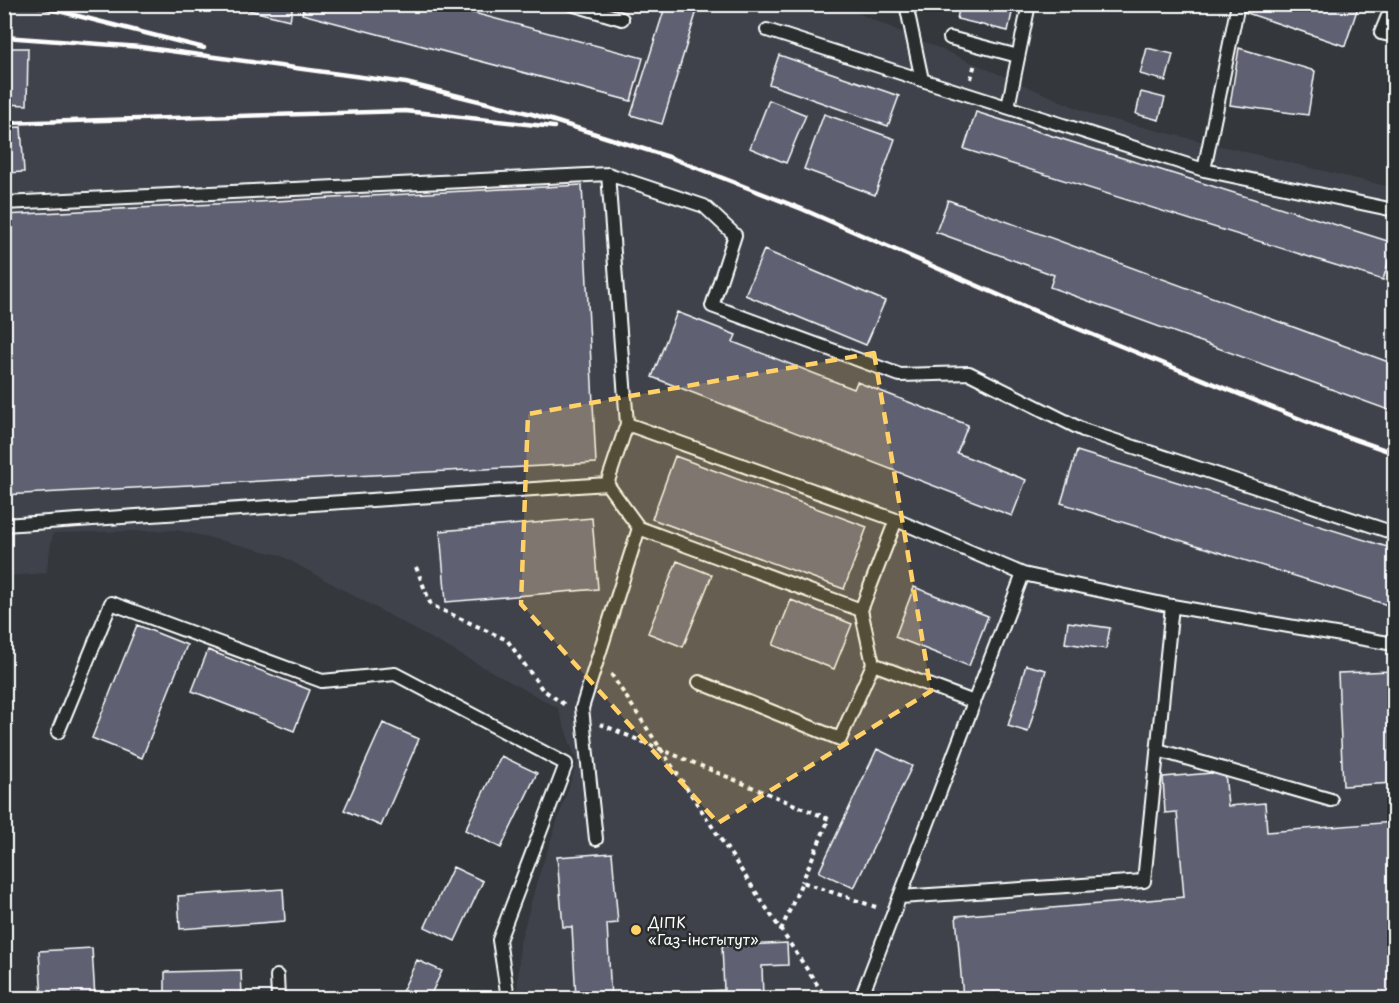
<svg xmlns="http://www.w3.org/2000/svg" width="1399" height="1003" viewBox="0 0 1399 1003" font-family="'Playpen Sans',sans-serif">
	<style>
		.built { fill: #41434c }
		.building { fill: #5e6072; stroke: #fff; stroke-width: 1.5 }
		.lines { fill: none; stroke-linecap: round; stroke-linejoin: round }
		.service-casing { stroke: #fff; stroke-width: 16 }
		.path { stroke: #fff; stroke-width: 4; stroke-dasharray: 4.5 4.5; stroke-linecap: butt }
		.service { stroke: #2a2d2e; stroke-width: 12 }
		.rail { stroke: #fff; stroke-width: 4.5 }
		.marked { fill: #ffd166; fill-opacity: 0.2; stroke: #ffd166; stroke-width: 4.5; stroke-dasharray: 12 8; stroke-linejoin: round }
		.poi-dot { fill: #ffd166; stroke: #2a2d2e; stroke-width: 2 }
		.labels { text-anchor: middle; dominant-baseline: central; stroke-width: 5; stroke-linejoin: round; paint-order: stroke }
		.poi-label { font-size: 15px; fill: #fff; stroke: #2a2d2e; text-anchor: start }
	</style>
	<rect width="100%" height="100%" fill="#34373c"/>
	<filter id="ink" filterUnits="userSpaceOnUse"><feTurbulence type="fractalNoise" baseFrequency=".0167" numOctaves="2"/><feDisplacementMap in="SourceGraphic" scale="12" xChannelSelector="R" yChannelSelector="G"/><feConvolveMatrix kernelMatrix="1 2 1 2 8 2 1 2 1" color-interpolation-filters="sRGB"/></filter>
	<g filter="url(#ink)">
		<path class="built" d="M 5,5 L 839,5 L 1093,115 L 1394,188 L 1394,998 L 517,998 L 520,943 L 537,881 L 577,763 L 558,708 L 280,555 L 178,530 L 53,533 L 46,573 L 5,576 Z"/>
		<path class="building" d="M 223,4 L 293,4 L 290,20 Z
			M 304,4 L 440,4 L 643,58 L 631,101 L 302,14 Z
			M 666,4 L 699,4 L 662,124 L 631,115 Z
			M 960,4 L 1014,4 L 1008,31 L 957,19 Z
			M 1243,4 L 1359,4 L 1345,46 L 1241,11 Z
			M 4,48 L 28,48 L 27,105 L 4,104 Z
			M 1147,48 L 1173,54 L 1166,81 L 1140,74 Z
			M 1239,48 L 1315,71 L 1308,115 L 1230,105 Z
			M 779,55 L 899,96 L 888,126 L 769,84 Z
			M 1141,92 L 1165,98 L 1159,120 L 1136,114 Z
			M 769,100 L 806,115 L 786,163 L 750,148 Z
			M 976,112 L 1394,243 L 1383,280 L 964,149 Z
			M 824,114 L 895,139 L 875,195 L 804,169 Z
			M 21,127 L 24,172 L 4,173 L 4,128 Z
			M 582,185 L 596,463 L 4,495 L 4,215 Z
			M 948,200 L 1394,364 L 1394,412 L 1050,287 L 1054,275 L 936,232 Z
			M 764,250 L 885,301 L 866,345 L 745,295 Z
			M 677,312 L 736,335 L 733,342 L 854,389 L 857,382 L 968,425 L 957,453 L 1026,480 L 1012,516 L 652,377 Z
			M 1077,451 L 1394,549 L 1394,607 L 1061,503 Z
			M 675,456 L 867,527 L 844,589 L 652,519 Z
			M 592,518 L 598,589 L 446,602 L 440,531 Z
			M 677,561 L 712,575 L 683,647 L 648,633 Z
			M 914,587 L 988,616 L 969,666 L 895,637 Z
			M 791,600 L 852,624 L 834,669 L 773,645 Z
			M 1068,622 L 1110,628 L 1106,649 L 1065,643 Z
			M 137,625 L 187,645 L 142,758 L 92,738 Z
			M 208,650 L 310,690 L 294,731 L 192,691 Z
			M 1026,665 L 1046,670 L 1028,732 L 1008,726 Z
			M 1394,671 L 1394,783 L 1343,786 L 1338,673 Z
			M 383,723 L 419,739 L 381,826 L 344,810 Z
			M 877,749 L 912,766 L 854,888 L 819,872 Z
			M 501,756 L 537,773 L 501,848 L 465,830 Z
			M 1225,772 L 1228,806 L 1265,803 L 1267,832 L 1394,822 L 1394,998 L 963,998 L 956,916 L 1184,897 L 1177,812 L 1165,813 L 1163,777 Z
			M 612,853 L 618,923 L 607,924 L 611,998 L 576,998 L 572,927 L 563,927 L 557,857 Z
			M 453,867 L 483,881 L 455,941 L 425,927 Z
			M 283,889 L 285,921 L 180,929 L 178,896 Z
			M 787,943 L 788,965 L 762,966 L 763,998 L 666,998 L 666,993 L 724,990 L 722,946 Z
			M 92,948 L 95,998 L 42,998 L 39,951 Z
			M 417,960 L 442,971 L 429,998 L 399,998 Z
			M 241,970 L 242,998 L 165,998 L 165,972 Z"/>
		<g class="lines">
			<g class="service-casing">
				<path id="service" d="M 571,4 L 622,19
					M 906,4 L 922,80 L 1204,170
					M 1238,4 L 1204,170 L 1394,210
					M 1393,4 L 1381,33 L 1394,36
					M 767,30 L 922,80
					M 950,38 L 1018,56
					M 1008,107 L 1029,4
					M 4,203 L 608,174
					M 627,424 L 607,484 L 639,528 L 861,610 L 873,664
					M 4,525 L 607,484
					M 1023,574 L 896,520 L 627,424 L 608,174 L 704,206 L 735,235 L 712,306 L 900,375 L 969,373 L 1083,430 L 1394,533
					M 861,610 L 896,520
					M 699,682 L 840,739 L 873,664 L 974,702
					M 58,732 L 111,603 L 322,681 L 395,674 L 566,764 L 499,940 L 508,998
					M 1158,750 L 1331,800
					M 596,839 L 582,708 L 639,528
					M 900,897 L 1144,881 L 1172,606
					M 277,976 L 278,998
					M 861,998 L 1023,574 L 1172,606 L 1394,644"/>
			</g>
			<path class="path" d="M 971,79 L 975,63
				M 416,567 L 431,605 L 507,640 L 542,689 L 565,705
				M 611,674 L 826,998
				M 600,724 L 829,819 L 802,882
				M 781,930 L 802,882 L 879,908"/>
			<use href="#service" class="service"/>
			<path class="rail" d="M 31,4 L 204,48
				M 4,37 L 141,47 L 406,83 L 532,114 L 669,157 L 802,209 L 1049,317 L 1325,429 L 1394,453
				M 4,123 L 405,111 L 554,127"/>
		</g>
	</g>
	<path class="marked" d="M 874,353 L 931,691 L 718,823 L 521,604 L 528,414 Z"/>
	<circle class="poi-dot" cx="636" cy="930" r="6"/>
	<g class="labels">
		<g class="poi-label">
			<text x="648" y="921">ДІПК<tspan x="648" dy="17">«Газ-інстытут»</tspan></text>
		</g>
	</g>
	<rect width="1399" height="1003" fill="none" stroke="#2a2d2e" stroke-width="24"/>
	<rect x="12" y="12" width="1375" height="979" fill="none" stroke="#fff" stroke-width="2" filter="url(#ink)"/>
</svg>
